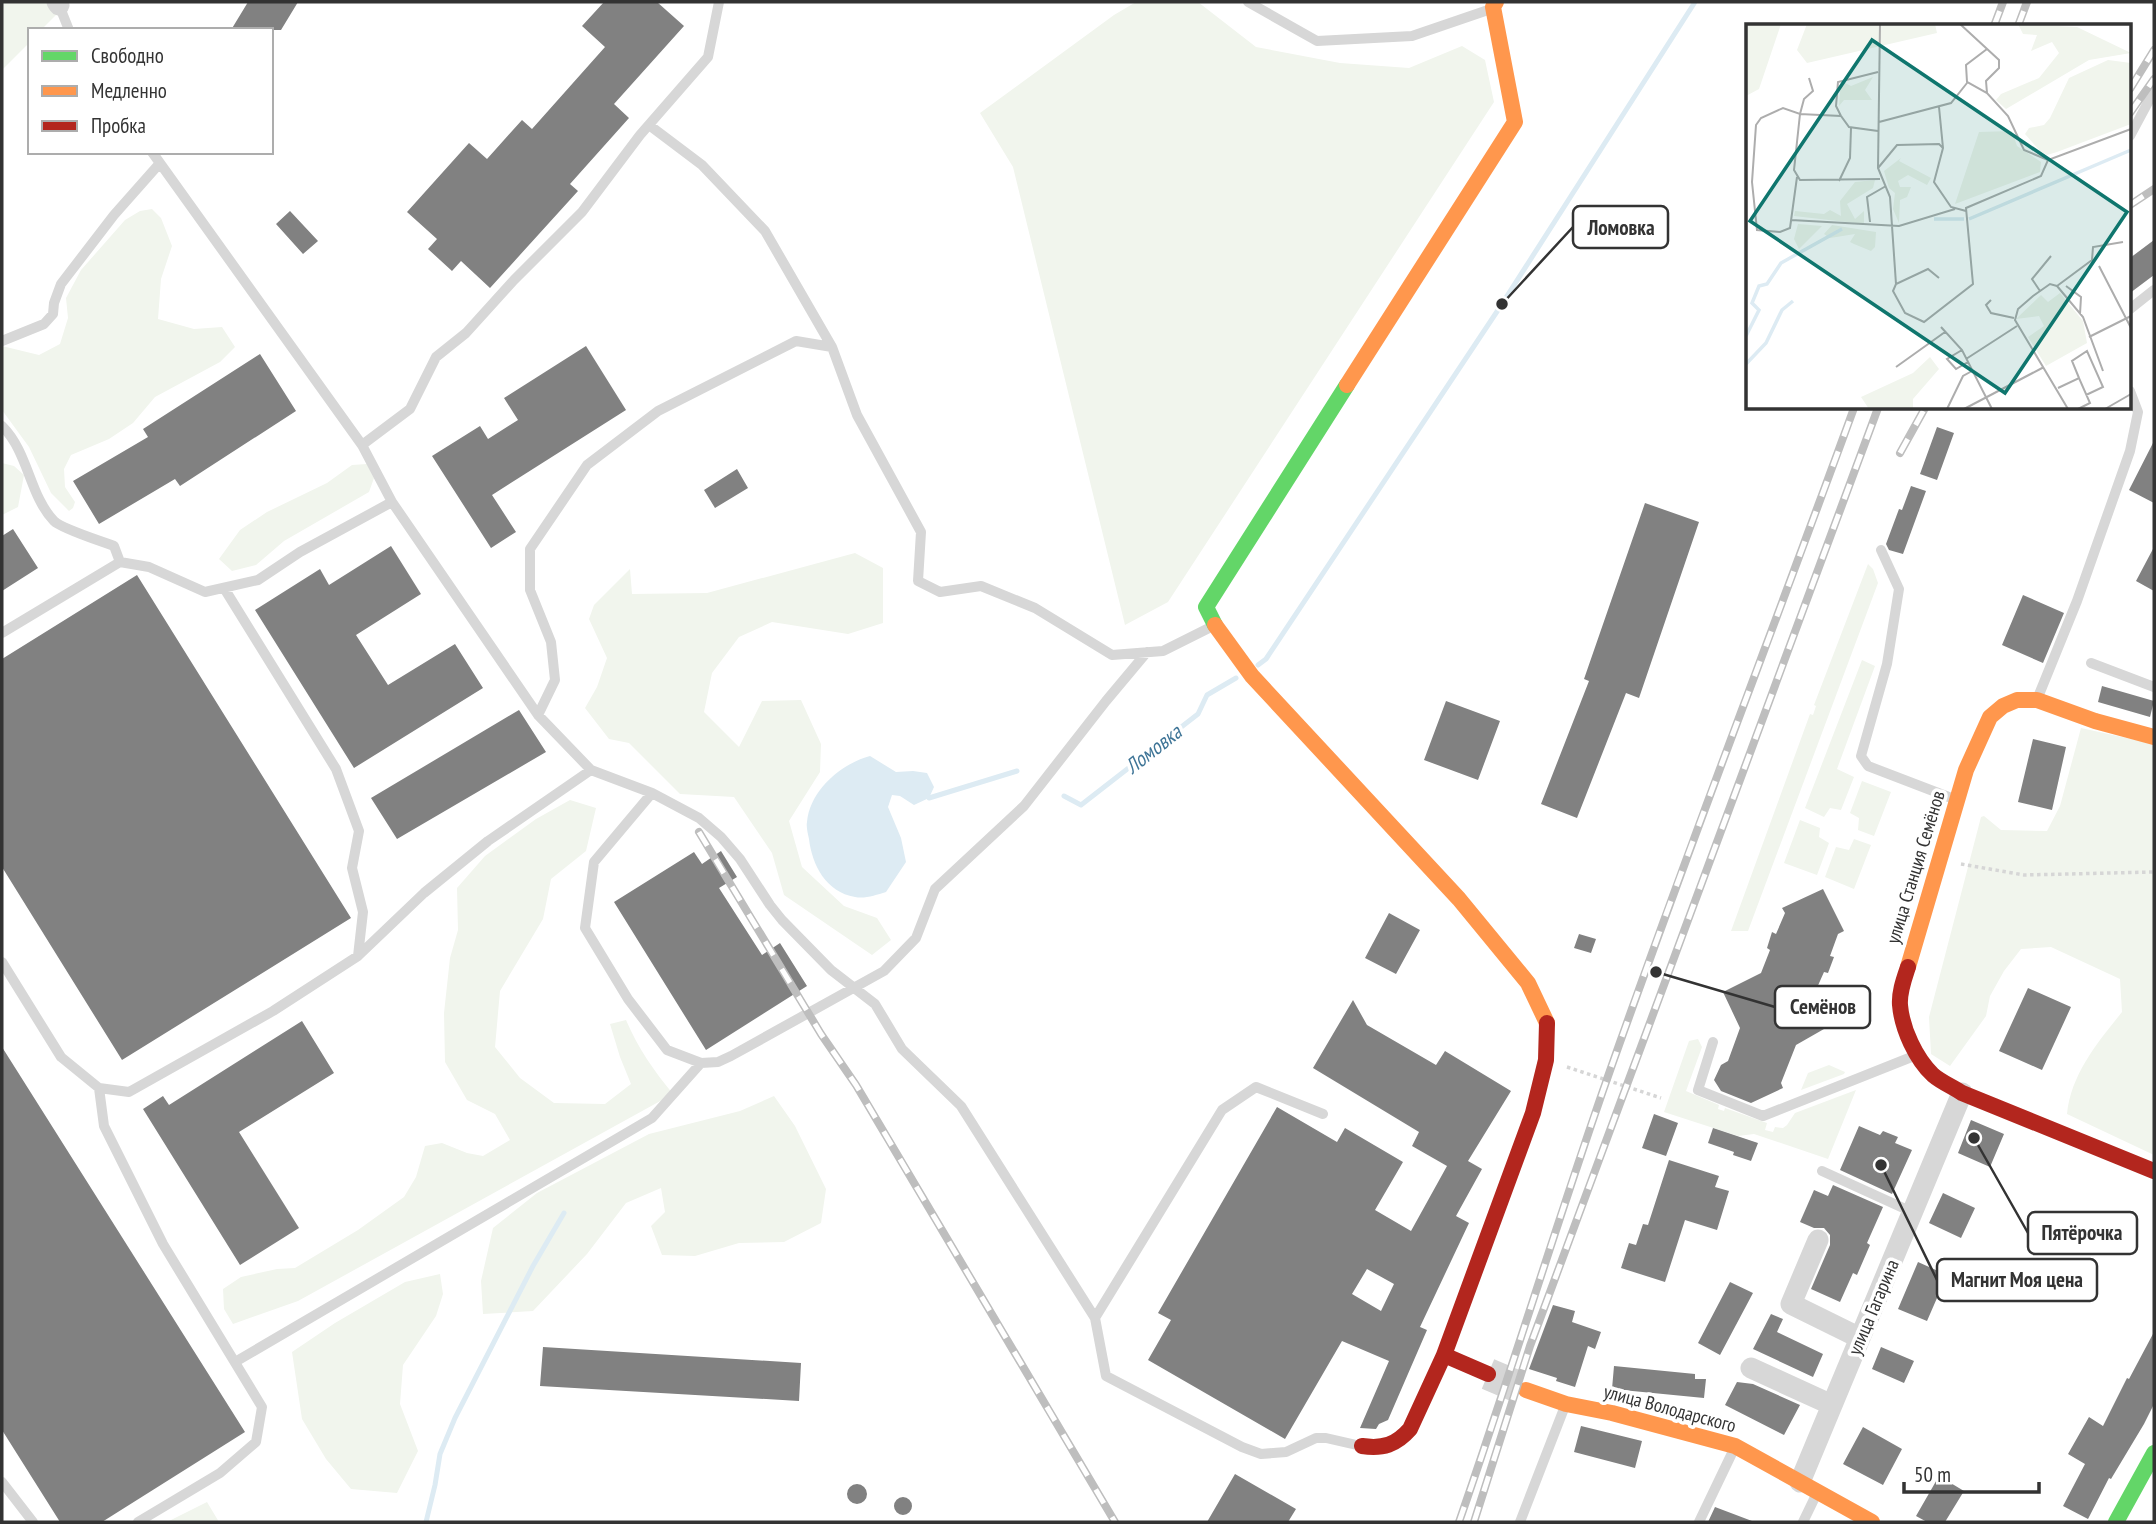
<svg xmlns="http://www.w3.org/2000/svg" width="2156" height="1524" viewBox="0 0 2156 1524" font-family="'PT Sans Narrow',sans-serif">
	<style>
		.green { fill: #f1f5ed }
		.water { fill: #ddebf3 }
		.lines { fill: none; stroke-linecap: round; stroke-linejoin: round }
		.stream { stroke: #ddebf3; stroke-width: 5 }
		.building { fill: #818181; fill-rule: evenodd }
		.secondary-tunnel { stroke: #d6d6d6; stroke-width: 32; stroke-dasharray: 32 16; stroke-linecap: butt }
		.path { stroke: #d6d6d6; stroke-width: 3.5; stroke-dasharray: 3.5 3.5; stroke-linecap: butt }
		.lane { stroke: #d7d7d7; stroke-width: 10 }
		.street { stroke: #d7d7d7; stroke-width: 21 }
		.fast { stroke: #63d668; stroke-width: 16 }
		.slow { stroke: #ff974d; stroke-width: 16 }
		.jam { stroke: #b3261e; stroke-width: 16 }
		.rail-casing { stroke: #bebebe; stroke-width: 8 }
		.rail { stroke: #fff; stroke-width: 5; stroke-dasharray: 16; stroke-linecap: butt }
		.labels { text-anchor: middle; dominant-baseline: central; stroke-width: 7; stroke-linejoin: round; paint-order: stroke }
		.street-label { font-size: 19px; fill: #333; stroke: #fff }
		.water-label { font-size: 21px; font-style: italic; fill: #3f7597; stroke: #fff }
		.inset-river { fill: none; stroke: #ddebf3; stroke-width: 3.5 }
		.inset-road { fill: none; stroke: #adadad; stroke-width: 2 }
		.view { fill: #0f766e; fill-opacity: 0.15; stroke: #0f766e; stroke-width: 3.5 }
		.inset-edge { fill: none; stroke: #333; stroke-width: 3.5 }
		.leader { fill: none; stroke: #333; stroke-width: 2.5 }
		.callout-dot { fill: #333; stroke: #fff; stroke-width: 2.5 }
		.callout { fill: #fff; stroke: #333; stroke-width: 2.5 }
		.callout-label { font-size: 21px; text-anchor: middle; font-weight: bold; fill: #333 }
	</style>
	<rect width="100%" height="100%" fill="#fff"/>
	<path class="green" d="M 2,2 L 69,2 L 41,30 L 30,30 L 30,42 L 2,70 Z
		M 1136,2 L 1198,2 L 1256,47 L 1340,63 L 1409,68 L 1462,46 L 1485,60 L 1494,102 L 1168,602 L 1125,625 L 1013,167 L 980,113 L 1114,15 Z
		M 152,209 L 161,218 L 172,246 L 161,279 L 158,319 L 194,329 L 222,327 L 235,347 L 220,362 L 155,397 L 133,423 L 109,439 L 71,455 L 64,469 L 65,487 L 75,502 L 73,508 L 69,511 L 51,493 L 29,447 L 2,410 L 2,346 L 39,355 L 60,344 L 68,318 L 66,298 L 81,270 L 125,220 L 140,211 Z
		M 2,463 L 14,466 L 24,475 L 18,507 L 2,515 Z
		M 367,464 L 374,478 L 369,492 L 284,541 L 256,565 L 232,571 L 219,559 L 240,530 L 267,512 L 327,483 L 352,465 Z
		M 855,553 L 883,568 L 883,623 L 848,634 L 772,622 L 739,637 L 712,673 L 704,712 L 739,747 L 762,701 L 801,700 L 821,744 L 820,772 L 789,821 L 802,867 L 844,906 L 877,918 L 891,940 L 872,955 L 784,895 L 772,853 L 734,797 L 680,794 L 629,743 L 609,739 L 585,708 L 597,687 L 607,658 L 589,619 L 594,605 L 630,569 L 632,594 L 707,593 Z
		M 1868,564 L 1873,569 L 1878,583 L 1748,931 L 1731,931 L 1810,714 L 1813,715 L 1816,706 L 1814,705 Z
		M 1862,660 L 1875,666 L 1837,769 L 1854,777 L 1841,810 L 1830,808 L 1824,817 L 1805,808 Z
		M 2081,728 L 2154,744 L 2154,1155 L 2067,1114 C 2071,1074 2098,1042 2122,1012 L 2120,979 L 2051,947 L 2021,949 L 2004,971 L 1990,996 L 1986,1016 L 1950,1066 L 1931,1054 L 1929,1017 L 1981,817 L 1984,816 L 2001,830 L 2047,831 L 2060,806 Z
		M 1862,781 L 1891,792 L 1874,836 L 1858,830 L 1859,818 L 1850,813 Z
		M 570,800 L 596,808 L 586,851 L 551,879 L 543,919 L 500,991 L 495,1047 L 520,1078 L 554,1103 L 605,1104 L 631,1084 L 620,1057 L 610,1024 L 626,1020 C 638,1048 654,1071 673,1094 L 298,1301 L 233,1324 L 224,1309 L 223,1289 L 241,1277 L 277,1269 L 295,1268 L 358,1230 L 404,1197 L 416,1177 L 425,1146 L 442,1143 L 467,1153 L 483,1156 L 510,1140 L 495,1114 L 467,1100 L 445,1062 L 444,1013 L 450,958 L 458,930 L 457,888 L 485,856 L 536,819 Z
		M 1800,820 L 1820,828 L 1819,837 L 1829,843 L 1817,875 L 1784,863 Z
		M 1854,839 L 1871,845 L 1854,889 L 1825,877 L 1836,847 L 1849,850 Z
		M 1698,1039 L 1702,1047 L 1686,1091 L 1719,1105 L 1718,1109 L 1724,1111 L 1725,1108 L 1767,1123 L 1765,1130 L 1773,1132 L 1775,1127 L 1783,1128 L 1787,1125 L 1795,1113 L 1856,1090 L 1828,1159 L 1754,1134 L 1738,1136 L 1664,1112 L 1689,1041 Z
		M 1829,1065 L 1845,1072 L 1844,1074 L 1801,1090 L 1808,1073 Z
		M 774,1096 L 795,1126 L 826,1189 L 821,1223 L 784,1242 L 739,1243 L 695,1256 L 662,1255 L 651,1226 L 665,1212 L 661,1188 L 626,1203 L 587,1254 L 533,1311 L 483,1314 L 481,1281 L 493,1228 L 537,1193 L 649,1134 L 740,1111 Z
		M 440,1274 L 443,1294 L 436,1316 L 403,1365 L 400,1404 L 418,1451 L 397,1493 L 351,1489 L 326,1459 L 302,1419 L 292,1352 L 335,1323 L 405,1282 Z
		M 207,1502 L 219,1522 L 166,1522 L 167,1522 Z"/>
	<path class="water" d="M 870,756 L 896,772 L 913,771 L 927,773 L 934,787 L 929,798 L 914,805 L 900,796 L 892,795 L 888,807 L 901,838 L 906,862 L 886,892 C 876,895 865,899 855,897 C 826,892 812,865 809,839 C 808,834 806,827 807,822 C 810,790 841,764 870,756 Z"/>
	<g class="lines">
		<path class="stream" d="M 1258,665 L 1266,659 L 1502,304 L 1695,2
			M 1064,796 L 1081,805 L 1198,714 L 1207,695 L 1236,678
			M 929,798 L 1017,771
			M 426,1522 L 435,1485 L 440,1454 L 455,1418 L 533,1266 L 564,1213"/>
	</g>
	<path class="building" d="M 248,2 L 298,2 L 281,30 L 231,30 Z
		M 604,2 L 657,2 L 684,26 L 614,104 L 629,118 L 570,184 L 578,191 L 490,288 L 461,261 L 452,271 L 428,249 L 437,239 L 407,212 L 469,143 L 487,159 L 522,120 L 532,129 L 605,47 L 582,26 Z
		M 290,211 L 318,241 L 303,254 L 276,224 Z
		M 2154,240 L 2154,275 L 2130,293 L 2130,258 Z
		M 586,346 L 626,410 L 492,495 L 516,532 L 491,548 L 432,456 L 480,426 L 488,439 L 518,420 L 504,398 Z
		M 260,354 L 296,411 L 180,486 L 175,479 L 99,524 L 73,481 L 148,437 L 143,429 Z
		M 1937,427 L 1954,433 L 1937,480 L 1920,474 Z
		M 2154,441 L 2154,503 L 2129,490 Z
		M 737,469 L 748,488 L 715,508 L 704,490 Z
		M 1911,486 L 1926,491 L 1903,554 L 1889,550 L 1886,544 L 1899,509 L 1902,510 Z
		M 1645,503 L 1699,522 L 1639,698 L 1626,693 L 1577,818 L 1541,804 L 1589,681 L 1584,679 Z
		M 13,529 L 38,568 L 2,591 L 2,536 Z
		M 391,546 L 421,594 L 356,635 L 388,685 L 455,644 L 483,688 L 354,768 L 255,610 L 320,569 L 329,585 Z
		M 2154,547 L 2154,591 L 2136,581 Z
		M 137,575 L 351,918 L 122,1060 L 2,867 L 2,659 Z
		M 2023,595 L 2064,613 L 2043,663 L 2002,645 Z
		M 2102,686 L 2154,701 L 2150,717 L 2098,702 Z
		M 1446,701 L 1500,721 L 1478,780 L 1424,760 Z
		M 519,710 L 546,752 L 397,839 L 371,798 Z
		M 2033,739 L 2066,747 L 2052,810 L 2018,802 Z
		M 721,851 L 737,877 L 719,888 L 762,955 L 780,943 L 807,986 L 706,1050 L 614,902 L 694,852 L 702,864 Z
		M 1823,889 L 1844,931 L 1838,934 L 1830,956 L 1834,957 L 1828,973 L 1824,972 L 1812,999 L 1824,1029 L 1796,1045 L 1781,1083 L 1783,1088 L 1751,1103 L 1721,1091 L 1714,1080 L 1721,1065 L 1728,1061 L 1740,1028 L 1723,992 L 1761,973 L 1770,950 L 1767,948 L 1772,932 L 1776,934 L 1785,913 L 1782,908 Z
		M 1389,913 L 1420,930 L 1396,974 L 1365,958 Z
		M 1579,934 L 1596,939 L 1591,953 L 1574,948 Z
		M 2028,988 L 2071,1007 L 2042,1070 L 1999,1051 Z
		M 1353,1000 L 1367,1025 L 1436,1065 L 1445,1051 L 1511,1091 L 1468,1161 L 1482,1169 L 1456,1216 L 1469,1223 L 1420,1327 L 1427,1330 L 1388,1420 L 1379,1424 L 1376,1429 L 1360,1428 L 1389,1361 L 1342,1341 L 1285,1439 L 1148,1360 L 1171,1320 L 1158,1313 L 1277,1107 L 1337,1142 L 1345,1128 L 1403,1162 L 1375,1210 L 1411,1231 L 1447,1166 L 1412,1146 L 1419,1132 L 1313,1068 ZM 1367,1269 L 1394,1284 L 1381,1311 L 1352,1294 Z
		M 302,1021 L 334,1073 L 239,1132 L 299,1228 L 240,1265 L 143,1109 L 163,1096 L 169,1105 Z
		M 2,1047 L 245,1432 L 102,1522 L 60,1522 L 2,1430 Z
		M 1654,1114 L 1678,1123 L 1666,1156 L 1642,1148 Z
		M 1971,1120 L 2004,1134 L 1990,1167 L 1958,1153 Z
		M 1859,1126 L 1880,1135 L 1883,1131 L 1898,1137 L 1895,1143 L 1912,1150 L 1892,1194 L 1840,1170 Z
		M 1713,1128 L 1758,1143 L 1751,1161 L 1733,1155 L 1734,1152 L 1708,1143 Z
		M 1669,1160 L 1719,1176 L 1715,1187 L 1729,1191 L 1717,1230 L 1685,1220 L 1665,1282 L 1621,1268 L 1629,1243 L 1636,1245 L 1643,1224 L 1648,1225 Z
		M 1833,1185 L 1883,1207 L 1867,1243 L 1870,1245 L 1857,1275 L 1853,1273 L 1840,1302 L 1811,1289 L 1830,1245 L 1830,1235 L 1824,1228 L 1814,1228 L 1800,1222 L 1814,1190 L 1828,1196 Z
		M 1943,1193 L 1975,1208 L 1961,1238 L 1929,1223 Z
		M 1918,1262 L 1947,1275 L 1927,1321 L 1898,1309 Z
		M 1730,1282 L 1753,1293 L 1720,1355 L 1698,1343 Z
		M 1553,1305 L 1575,1311 L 1572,1322 L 1601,1332 L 1595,1349 L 1588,1346 L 1575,1387 L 1556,1381 L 1557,1378 L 1529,1369 Z
		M 1771,1314 L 1783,1319 L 1777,1332 L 1823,1354 L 1813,1377 L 1753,1349 Z
		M 2154,1332 L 2154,1404 L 2144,1424 L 2111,1479 L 2109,1478 L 2088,1519 L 2063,1506 L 2085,1464 L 2068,1454 L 2089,1417 L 2103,1426 L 2127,1378 L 2129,1379 Z
		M 543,1347 L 801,1363 L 799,1401 L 540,1386 Z
		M 1881,1347 L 1914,1361 L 1904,1383 L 1872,1369 Z
		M 1614,1366 L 1695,1374 L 1695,1379 L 1706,1379 L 1704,1398 L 1612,1389 Z
		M 1737,1382 L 1753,1384 L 1800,1405 L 1784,1435 L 1725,1405 Z
		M 1581,1426 L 1642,1441 L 1635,1468 L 1574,1452 Z
		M 1863,1427 L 1902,1449 L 1883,1485 L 1843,1464 Z
		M 1235,1474 L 1296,1509 L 1288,1522 L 1207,1522 Z
		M 1939,1476 L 1964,1491 L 1945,1522 L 1927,1522 L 1916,1516 Z
		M847 1494a10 10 0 1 1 20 0a10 10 0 1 1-20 0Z
		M894 1506a9 9 0 1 1 18 0a9 9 0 1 1-18 0Z
		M 1715,1507 L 1752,1521 L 1751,1522 L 1708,1522 Z"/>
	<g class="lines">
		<path class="secondary-tunnel" d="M 1488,1374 L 1526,1390"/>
		<path class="path" d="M 1961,864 L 2024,875 L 2154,872
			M 1567,1067 L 1661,1098"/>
		<path class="lane" d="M 1248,2 L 1317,41 L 1412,36 L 1491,9
			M 59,5 L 69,30
			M 649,125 L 702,165 L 765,231 L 832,347
			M 2130,136 L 2154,91
			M 152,152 L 362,445 L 392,502 L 538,715 L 591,770 L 652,793 L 699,818 L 721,837 L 740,859 L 770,905 L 782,920 L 831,970 L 875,1004 L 902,1049 L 961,1106 L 1095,1318
			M 2130,309 L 2154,290
			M 2,341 L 44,324 L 53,314 L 54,303 L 61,284 L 114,215 L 160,163
			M 2,426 C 29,453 29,495 54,521 C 62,529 101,541 114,546 L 120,562
			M 362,445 L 410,409 L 436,357 L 466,333 L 514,280 L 582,212 L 640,135 L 708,57 L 719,2
			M 1881,550 L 1899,589 L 1887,664 L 1861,756 L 1868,766 L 1954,799
			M 224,588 L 336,769 L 359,831 L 352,868 L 363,912 L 358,956
			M 2,633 L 120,562 L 149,567 L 205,592 L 258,580 L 300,552 L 392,502
			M 2091,663 L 2154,687
			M 2038,697 L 2077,601 L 2130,451 L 2138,412 L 2130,391
			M 538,715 L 555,680 L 551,642 L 530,590 L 530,549 L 587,465 L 658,411 L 796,341 L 832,347 L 857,415 L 921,532 L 918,581 L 940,592 L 981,586 L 1035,608 L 1112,655 L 1163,651 L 1211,627
			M 652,793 L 594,862 L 585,928 L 628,999 L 667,1050 L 701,1063
			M 2,962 L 61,1057 L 99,1088 L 129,1092 L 273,1011 L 358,956 L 424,893 L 488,841 L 591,770
			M 1713,1042 L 1698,1090 L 1763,1116 L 1914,1056
			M 99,1088 L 104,1126 L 163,1244 L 262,1407 L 256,1442 L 220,1473 L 138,1522
			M 1323,1114 L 1256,1087 L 1222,1110 L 1095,1318 L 1106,1376 L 1242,1447 L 1261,1454 L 1286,1452 L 1316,1438 L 1326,1438 L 1361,1446
			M 1822,1171 L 1912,1212
			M 235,1362 L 652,1118 L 701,1063 L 718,1062 L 731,1056 L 884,971 L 916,938 L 935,889 L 1024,806 L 1106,701 L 1147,652
			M 2,1482 L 33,1522
			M 1520,1522 L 1565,1406
			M 1699,1522 L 1734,1449
			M 1803,1522 L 1817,1493"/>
		<path class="street" d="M 57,2 L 59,5
			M 1818,1240 L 1791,1304 L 1860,1338
			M 1751,1368 L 1832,1405
			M 1800,1482 L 1962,1093"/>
		<path class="fast" d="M 1215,625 L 1206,607 L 1347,385
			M 2116,1522 L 2154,1453"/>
		<path class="slow" d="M 1347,385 L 1515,122 L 1493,7 L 1496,2
			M 1215,625 L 1252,676 L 1459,899 L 1528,983 L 1547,1023
			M 1908,967 L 1966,770 L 1990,717 L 2003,706 L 2017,700 L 2037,700 L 2095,721 L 2154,737
			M 1526,1390 L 1566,1404 L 1612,1413 L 1735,1446 L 1872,1522"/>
		<path class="jam" d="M 1908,967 C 1904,979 1899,992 1900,1005 C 1902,1029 1916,1059 1933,1075 C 1941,1082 1953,1087 1962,1093 L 2154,1171
			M 1444,1355 L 1488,1374
			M 1362,1446 C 1383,1449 1396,1445 1410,1429 L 1444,1355 L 1533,1113 L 1546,1060 L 1547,1023"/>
		<g class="rail-casing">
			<path id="rail" d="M 1994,26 L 2003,2
				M 2018,26 L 2027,2
				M 2130,89 L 2154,50
				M 2130,113 L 2154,79
				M 2130,205 L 2154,189
				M 1900,453 L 1925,408
				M 699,832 L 821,1034 L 856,1085 L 1115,1522
				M 1459,1522 C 1510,1376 1555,1228 1606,1082 C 1685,856 1772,633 1854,408
				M 1474,1522 L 1530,1346 L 1878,408"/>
		</g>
		<use href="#rail" class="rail"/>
	</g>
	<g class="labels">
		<g class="street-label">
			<text transform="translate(1915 867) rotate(-73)">улица Станция Семёнов</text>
			<text transform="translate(1873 1307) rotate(-67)">улица Гагарина</text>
			<text transform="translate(1670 1408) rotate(15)">улица Володарского</text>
		</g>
		<g class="water-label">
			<text transform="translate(1153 749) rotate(-38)">Ломовка</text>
		</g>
	</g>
	<g transform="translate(1746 24)">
		<rect width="385" height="385" fill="#fff"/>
		<path d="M 0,0 L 35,0 L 13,65 L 0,72 ZM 61,0 L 189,0 L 191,9 L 61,39 L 51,26 ZM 272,0 L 331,3 L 385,29 L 343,36 L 260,85 L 250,76 L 255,70 L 293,54 L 313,29 L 306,18 L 285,27 L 291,11 L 277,10 ZM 362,36 L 385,39 L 385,100 L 311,128 L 301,131 L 294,127 L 279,110 L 283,104 L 298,101 L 304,94 L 323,54 ZM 127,53 L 119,66 L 126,76 L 98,76 L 93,82 L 95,57 L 105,62 ZM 266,107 L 271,122 L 295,138 L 294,148 L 209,180 L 233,108 ZM 155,134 L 153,137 L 185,154 L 181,161 L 162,151 L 152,157 L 154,163 L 165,163 L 161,173 L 154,176 L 153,199 L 147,185 L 149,169 L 143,164 L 138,147 ZM 129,156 L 127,164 L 101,180 L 109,195 L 118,187 L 118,200 L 48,192 L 49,187 L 78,190 L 84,186 L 95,192 L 94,177 L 109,158 ZM 52,200 L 76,202 L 53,225 L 48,215 ZM 86,201 L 130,208 L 129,223 L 125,227 L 108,220 L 104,218 L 109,210 L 84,214 L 78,210 ZM 314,269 L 337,297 L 341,319 L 300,342 L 282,313 L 298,302 L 293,292 L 270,295 L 295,271 L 302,278 ZM 184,333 L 193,345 L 167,375 L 167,385 L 123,385 L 115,373 L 167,349 Z" fill="#f1f5ed"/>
		<path class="inset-river" d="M 188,195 L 218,195M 223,195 L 385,126M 0,312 L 13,286 L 6,279 L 13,262 L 21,260 L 35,239 L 96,205M 0,340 L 20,319 L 36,286 L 47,277"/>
		<path class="inset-road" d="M 134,0 L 132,144 L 144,173 L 150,260M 214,0 L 253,36 L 253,44 L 240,57 L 241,69M 241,25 L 220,41 L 221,58 L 241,69 L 262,92 L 278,126 L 302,136M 193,83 L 197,124M 95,92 L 90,82 L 92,58 L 132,48M 133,98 L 205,79 L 221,59M 132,107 L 103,103 L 95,92 L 54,90 L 48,146 L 54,156 L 134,155M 132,144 L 151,121 L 193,120 L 197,124 L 188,158 L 205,183 L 220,187M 51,153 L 44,204 L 34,208 L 11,206 L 6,158 L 10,101 L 15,94 L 37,84 L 54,90 L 58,75 L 67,67 L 63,54M 93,157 L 104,134 L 105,104M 45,196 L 153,202 L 209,185M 124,198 L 121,173 L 140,162M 353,242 L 385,304M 193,254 L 182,245 L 150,260 L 147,267 L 159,289 L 178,298 L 227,260 L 220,184 L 295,152 L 302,136 L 385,105M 311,262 L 304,260 L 287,272 L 272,285 L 269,296 L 322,385M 311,262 L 337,293 L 357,347M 311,262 L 346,236 L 347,223 L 377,218M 320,262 L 335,273 L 334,290M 294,267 L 286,255 L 305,232M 245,276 L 240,281 L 245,289 L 268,294M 195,303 L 216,326 L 246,385M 343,313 L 385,292M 216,326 L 201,335 L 210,345 L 222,338M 220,335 L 271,302M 150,343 L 199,308M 333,354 L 326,337 L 341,327 L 357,363 L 340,371M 312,364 L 333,354 L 344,379 L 332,385M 201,385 L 217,352 L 226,347M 218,385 L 298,343M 359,385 L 385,370"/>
		<path class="view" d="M 126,16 L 381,188 L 259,369 L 4,197 Z"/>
		<rect width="385" height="385" class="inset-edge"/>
	</g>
	<path class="leader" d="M1502 304L1573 227M1656 972L1775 1007M1974 1138L2028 1233M1881 1165L1937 1280"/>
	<g class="callout-dot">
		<circle cx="1502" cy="304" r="7"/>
		<circle cx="1656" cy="972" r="7"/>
		<circle cx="1974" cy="1138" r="7"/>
		<circle cx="1881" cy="1165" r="7"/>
	</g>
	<g class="callout">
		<rect x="1573" y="206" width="95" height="42" rx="7"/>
		<rect x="1775" y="986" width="95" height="42" rx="7"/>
		<rect x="2028" y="1212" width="109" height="42" rx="7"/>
		<rect x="1937" y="1259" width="160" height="42" rx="7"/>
	</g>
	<g class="callout-label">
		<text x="1621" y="235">Ломовка</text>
		<text x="1823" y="1014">Семёнов</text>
		<text x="2082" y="1240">Пятёрочка</text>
		<text x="2017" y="1287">Магнит Моя цена</text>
	</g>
	<rect width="2156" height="1524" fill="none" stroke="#333333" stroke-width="7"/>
	<rect x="28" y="28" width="245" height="126" fill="#ffffff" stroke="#adadad" stroke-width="2"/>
	<rect x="42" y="51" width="35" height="10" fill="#63d668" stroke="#adadad" stroke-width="2"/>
	<text x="91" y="63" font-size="21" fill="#333333">Свободно</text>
	<rect x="42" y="86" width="35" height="10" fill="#ff974d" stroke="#adadad" stroke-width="2"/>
	<text x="91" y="98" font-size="21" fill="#333333">Медленно</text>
	<rect x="42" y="121" width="35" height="10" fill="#b3261e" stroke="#adadad" stroke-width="2"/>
	<text x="91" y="133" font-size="21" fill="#333333">Пробка</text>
	<path d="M1904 1482v10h135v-10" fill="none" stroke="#333333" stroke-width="3.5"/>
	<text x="1914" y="1482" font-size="21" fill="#333333" stroke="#ffffff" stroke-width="5" paint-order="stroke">50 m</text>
</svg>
